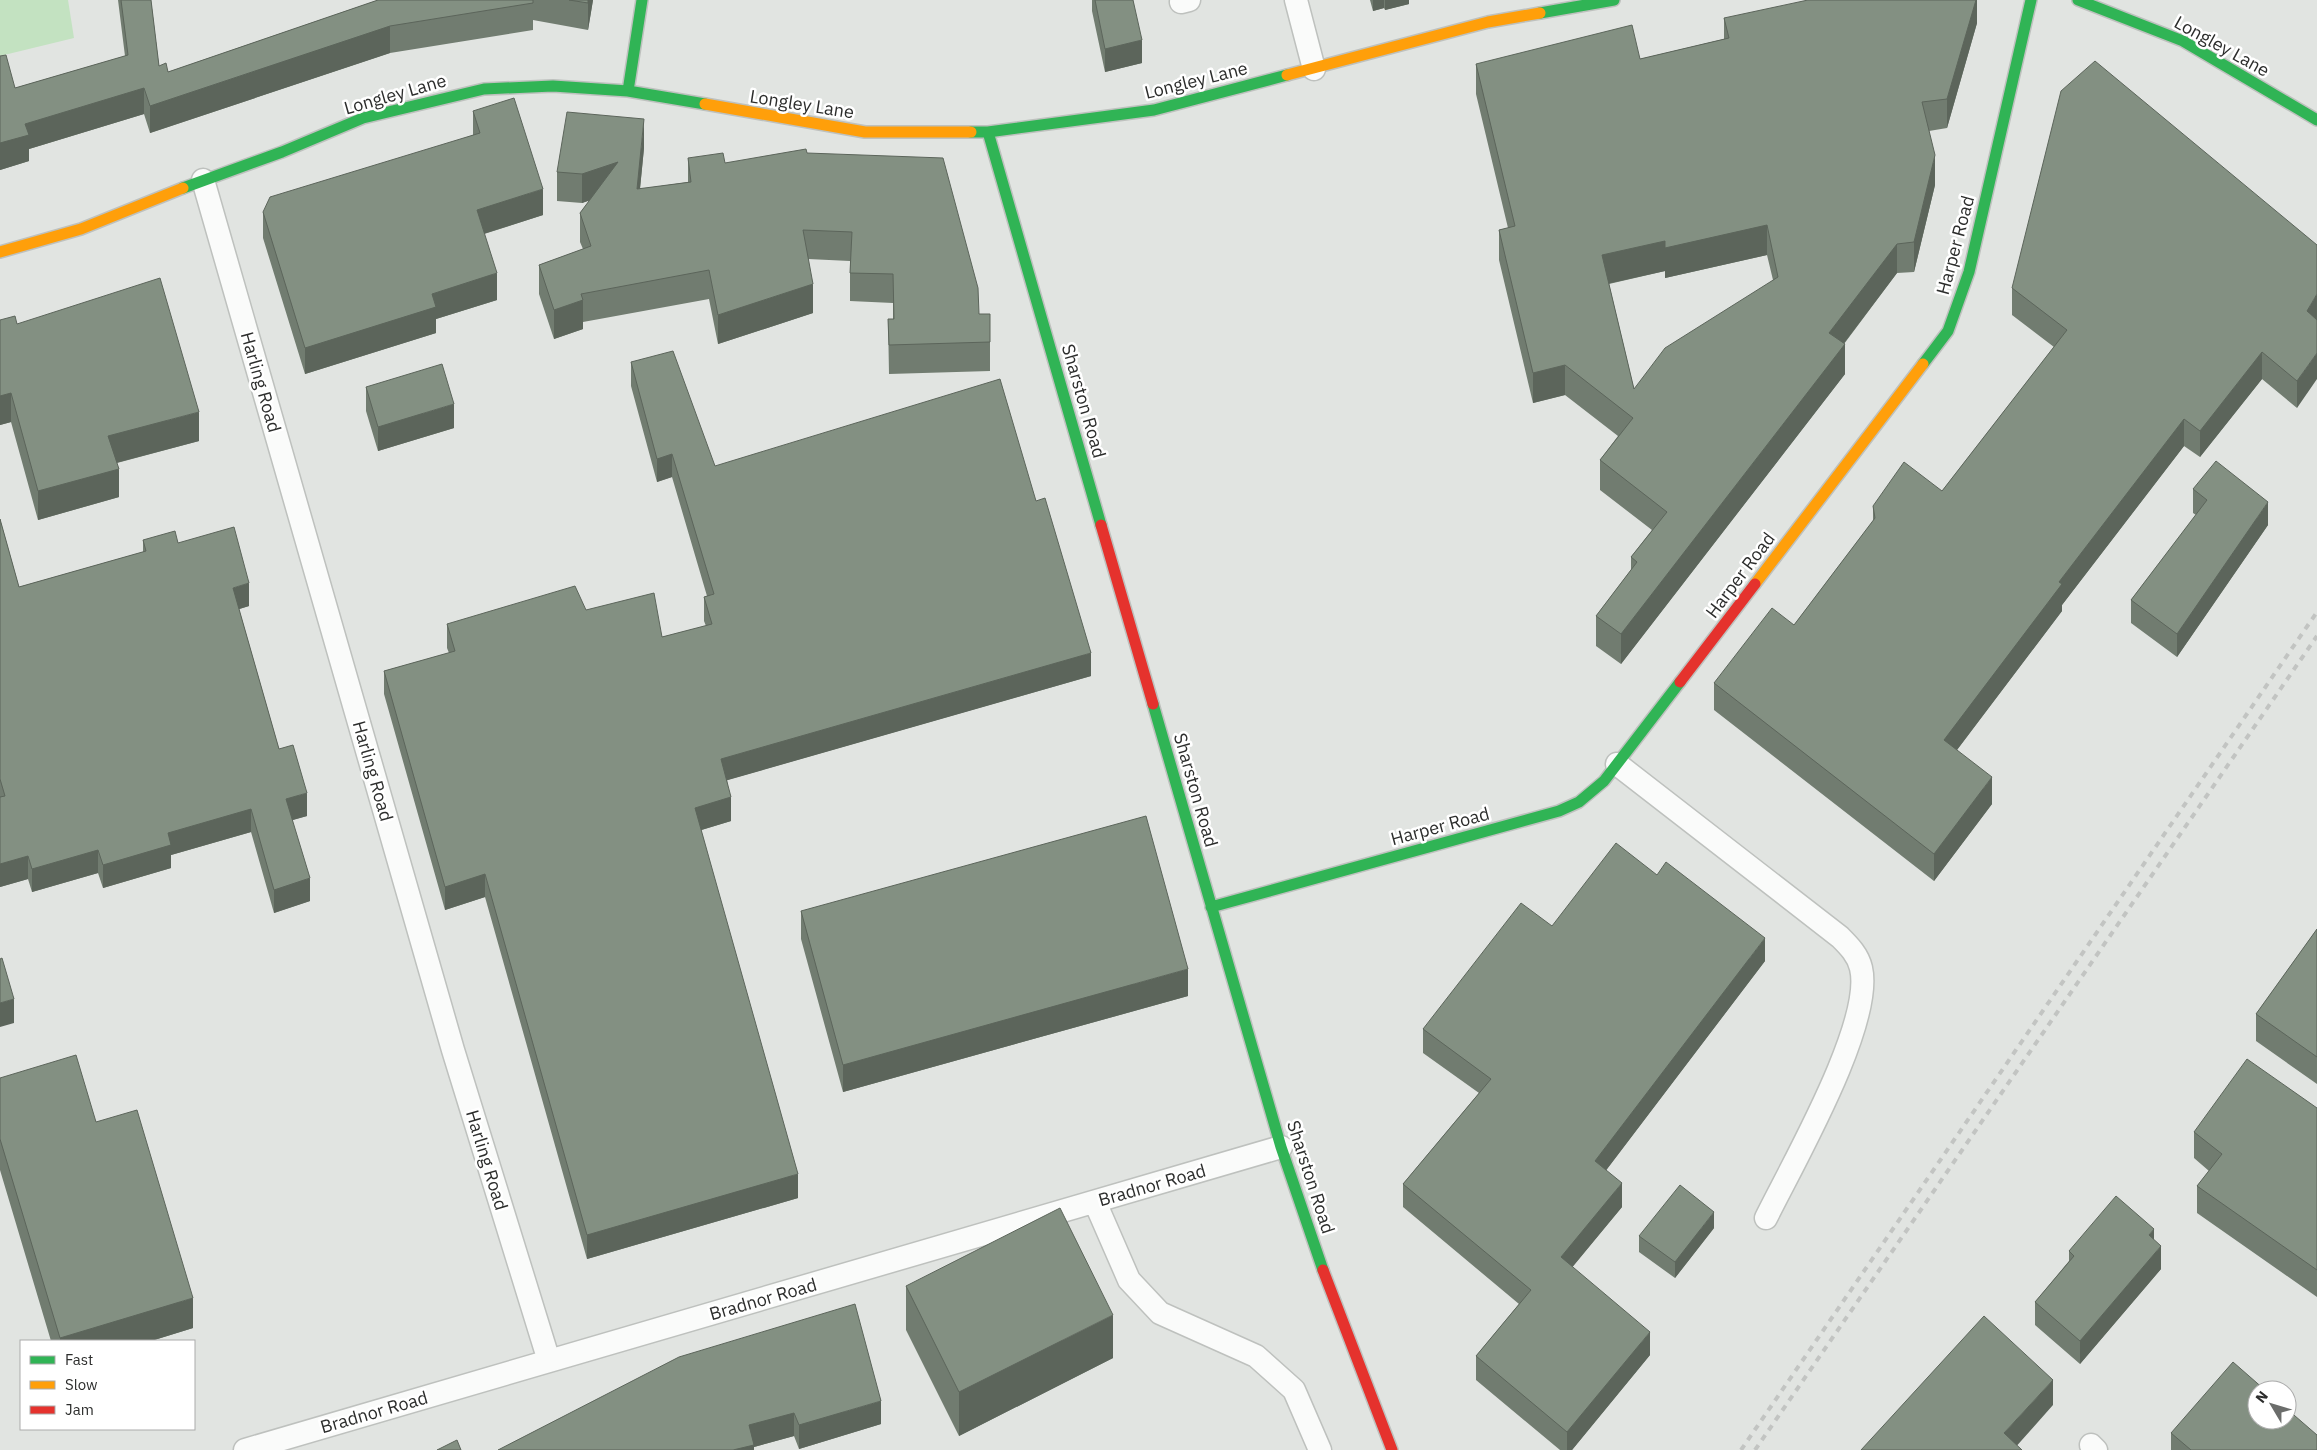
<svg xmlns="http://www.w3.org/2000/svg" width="2317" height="1450" viewBox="0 0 2317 1450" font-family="'IBM Plex Sans',sans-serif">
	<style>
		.green { fill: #c3e2c1 }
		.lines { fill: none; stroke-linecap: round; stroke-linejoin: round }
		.street-casing { stroke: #bec1be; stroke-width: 25 }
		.fast-casing { stroke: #bec1be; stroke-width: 14 }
		.slow-casing { stroke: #bec1be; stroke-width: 14 }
		.jam-casing { stroke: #bec1be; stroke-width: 14 }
		.street { stroke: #fafbfa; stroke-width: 22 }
		.fast { stroke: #30b455; stroke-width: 11 }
		.slow { stroke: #ff9f0a; stroke-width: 11 }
		.jam { stroke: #e5322d; stroke-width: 11 }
		.rail { stroke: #c2c4c2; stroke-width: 4; stroke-dasharray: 6 6; stroke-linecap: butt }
		.wall { fill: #717c70; fill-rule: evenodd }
		.shaded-wall { fill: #5c655b }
		.building { fill: #839082; stroke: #5c655b; fill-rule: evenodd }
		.labels { text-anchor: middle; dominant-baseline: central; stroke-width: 5; stroke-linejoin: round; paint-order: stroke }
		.street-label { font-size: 18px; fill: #2c2d2c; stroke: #fff }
	</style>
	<rect width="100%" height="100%" fill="#e1e4e1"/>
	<path class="green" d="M 0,0 L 68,0 L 74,38 L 0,56 Z"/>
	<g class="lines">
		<g class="street-casing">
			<path id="street" d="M 1296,0 L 1314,69
				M 1181,2 L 1189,0
				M 203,180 L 453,1050 L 549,1361
				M 1617,764 L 1840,937 C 1849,946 1858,955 1861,968 C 1874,1023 1792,1165 1766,1218
				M 1095,1202 L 1129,1280 L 1160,1313 L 1256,1356 L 1294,1390 L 1320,1450
				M 2091,1445 L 2096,1450
				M 245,1450 L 1281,1147"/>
		</g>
		<g class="fast-casing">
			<path id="fast" d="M 2078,0 L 2183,41 L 2317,120
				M 1540,13 L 1614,0
				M 628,91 L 642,0
				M 971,132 L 988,132 L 1154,110 L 1287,75
				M 988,132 L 1101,525
				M 183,188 L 282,152 L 363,118 L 484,89 L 553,86 L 628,91 L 705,104
				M 1923,364 L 1948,331 L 1969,272 L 2031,0
				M 1153,704 L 1281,1147 L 1323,1270
				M 1211,907 L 1559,811 L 1579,802 L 1604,781 L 1680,682"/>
		</g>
		<g class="slow-casing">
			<path id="slow" d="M 1287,75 L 1488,22 L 1540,13
				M 705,104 L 865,132 L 971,132
				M 0,252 L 81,229 L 183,188
				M 1755,584 L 1923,364"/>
		</g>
		<g class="jam-casing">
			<path id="jam" d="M 1101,525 L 1153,704
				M 1680,682 L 1755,584
				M 1323,1270 L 1392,1450"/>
		</g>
		<use href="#street" class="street"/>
		<use href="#fast" class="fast"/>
		<use href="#slow" class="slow"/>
		<use href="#jam" class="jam"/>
		<path class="rail" d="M 1741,1450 L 2317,612
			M 1755,1450 L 2317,636"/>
	</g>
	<path class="wall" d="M 118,0 L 151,0 L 159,66 L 168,72 L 378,0 L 593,0 L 588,30 L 533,20 L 533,30 L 390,53 L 150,133 L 144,114 L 29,149 L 29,161 L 0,170 L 0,56 L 15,88 L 125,56 Z
		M 1092,0 L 1133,0 L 1142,63 L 1105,72 L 1092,11 Z
		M 1370,0 L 1409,0 L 1409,4 L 1385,10 L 1384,8 L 1373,11 Z
		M 1977,0 L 1977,23 L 1947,128 L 1929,131 L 1935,185 L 1914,272 L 1897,273 L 1844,344 L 1845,374 L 1621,664 L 1596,646 L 1596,616 L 1631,570 L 1631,557 L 1652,530 L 1600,490 L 1600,460 L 1618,436 L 1565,395 L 1533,403 L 1499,260 L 1499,230 L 1508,228 L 1476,94 L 1476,64 L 1640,59 L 1724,39 L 1724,18 ZM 1767,255 L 1773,280 L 1634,389 L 1609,284 L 1665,271 L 1665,278 Z
		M 473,111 L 543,215 L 484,234 L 497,300 L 436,319 L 436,333 L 305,374 L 263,238 L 263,212 L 473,135 Z
		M 644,148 L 640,189 L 688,182 L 688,158 L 725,163 L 807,153 L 979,314 L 990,314 L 990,371 L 889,374 L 888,319 L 893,319 L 893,303 L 850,301 L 850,261 L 808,259 L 813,313 L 718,344 L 709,299 L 583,322 L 583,329 L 554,339 L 539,294 L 539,265 L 583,249 L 580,242 L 580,213 L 590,200 L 582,203 L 557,201 L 557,172 Z
		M 2317,245 L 2297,408 L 2262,379 L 2200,457 L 2184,446 L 2062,605 L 2062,611 L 1957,750 L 1992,804 L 1934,881 L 1714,710 L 1714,683 L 1794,625 L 1873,521 L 1873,506 L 1942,491 L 2054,347 L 2012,315 L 2012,288 Z
		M 0,320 L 17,324 L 199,441 L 117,463 L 119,497 L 38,520 L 11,422 L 0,425 Z
		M 631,362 L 715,466 L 1036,501 L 1091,676 L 727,780 L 731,821 L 701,830 L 798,1198 L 587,1259 L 485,897 L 445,910 L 384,694 L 384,671 L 449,653 L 447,648 L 447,624 L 586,610 L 662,637 L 706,626 L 704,621 L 704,597 L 707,596 L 672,477 L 657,482 L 631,386 Z
		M 366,387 L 454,428 L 378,451 L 366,411 Z
		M 2193,489 L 2268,525 L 2177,657 L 2131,623 L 2131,600 L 2196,515 L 2193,513 Z
		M 0,519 L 19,587 L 143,552 L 143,540 L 178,543 L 249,606 L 239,609 L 279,749 L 307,816 L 292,820 L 310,901 L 274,913 L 251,832 L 171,855 L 171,868 L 103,888 L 98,873 L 32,892 L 28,879 L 0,887 Z
		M 801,911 L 1188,996 L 843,1092 L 801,939 Z
		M 1552,926 L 1765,961 L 1606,1170 L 1622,1207 L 1572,1267 L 1650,1355 L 1572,1450 L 1560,1450 L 1476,1380 L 1476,1356 L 1519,1304 L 1403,1207 L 1403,1184 L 1479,1093 L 1423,1053 L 1423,1029 Z
		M 2317,929 L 2317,1084 L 2256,1041 L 2256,1014 Z
		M 0,1078 L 96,1122 L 193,1328 L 151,1341 L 51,1341 L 0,1170 Z
		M 2317,1108 L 2317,1297 L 2197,1213 L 2197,1186 L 2209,1171 L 2194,1158 L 2194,1132 Z
		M 1714,1228 L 1675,1278 L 1639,1252 L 1639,1236 Z
		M 2154,1240 L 2161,1269 L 2080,1364 L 2035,1325 L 2035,1302 L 2069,1261 L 2069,1251 Z
		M 906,1286 L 1113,1358 L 959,1436 L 906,1330 Z
		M 679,1357 L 881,1424 L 799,1449 L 794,1436 L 754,1447 L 754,1450 Z
		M 2171,1433 L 2317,1450 L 2171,1450 Z"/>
	<path class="shaded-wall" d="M 588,0 L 593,0 L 588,30 Z
		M 1373,0 L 1384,0 L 1384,8 L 1373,11 Z
		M 1385,0 L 1409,0 L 1409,4 L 1385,10 Z
		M 1976,0 L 1977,0 L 1977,23 L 1947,128 L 1947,99 Z
		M 390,26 L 390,53 L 150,133 L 150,106 Z
		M 1142,40 L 1142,63 L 1105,72 L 1105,49 Z
		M 144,88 L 144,114 L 29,149 L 29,161 L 0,170 L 0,143 L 25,124 Z
		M 644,119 L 644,148 L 637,218 L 637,189 Z
		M 1935,155 L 1935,185 L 1914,272 L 1914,242 Z
		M 618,162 L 618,191 L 582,203 L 582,174 Z
		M 543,189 L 543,215 L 477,236 L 477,210 Z
		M 1767,225 L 1767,255 L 1665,278 L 1665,271 L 1602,285 L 1602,255 L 1665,241 Z
		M 1897,244 L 1897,273 L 1829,363 L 1829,333 Z
		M 497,273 L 497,300 L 436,319 L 436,333 L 305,374 L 305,348 L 432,294 Z
		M 813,284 L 813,313 L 718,344 L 718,315 Z
		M 2317,294 L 2317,321 L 2307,311 Z
		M 583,300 L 583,329 L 554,339 L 554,310 Z
		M 1845,344 L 1845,374 L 1621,664 L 1621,634 Z
		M 2262,352 L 2262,379 L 2200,457 L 2200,431 Z
		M 2317,353 L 2317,379 L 2297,408 L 2297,381 Z
		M 1565,365 L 1565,395 L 1533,403 L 1533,373 Z
		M 11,393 L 11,422 L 0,425 L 0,396 Z
		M 454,404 L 454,428 L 378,451 L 378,427 Z
		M 199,412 L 199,441 L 108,465 L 108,436 Z
		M 2184,419 L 2184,446 L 2062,605 L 2062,611 L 1944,767 L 1944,740 L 2059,582 Z
		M 672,454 L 672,477 L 657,482 L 657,459 Z
		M 119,469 L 119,497 L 38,520 L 38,491 Z
		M 2268,502 L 2268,525 L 2177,657 L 2177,634 Z
		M 249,583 L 249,606 L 233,611 L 233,588 Z
		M 1091,653 L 1091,676 L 721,782 L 721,759 Z
		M 1992,777 L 1992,804 L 1934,881 L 1934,854 Z
		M 307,793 L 307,816 L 286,822 L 286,799 Z
		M 731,797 L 731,821 L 695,832 L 695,808 Z
		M 251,809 L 251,832 L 171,855 L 171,868 L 103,888 L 103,865 L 168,833 Z
		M 98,850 L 98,873 L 32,892 L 32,869 Z
		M 28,856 L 28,879 L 0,887 L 0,864 Z
		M 485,874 L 485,897 L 445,910 L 445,887 Z
		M 310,878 L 310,901 L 274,913 L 274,890 Z
		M 1765,938 L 1765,961 L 1595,1185 L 1595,1161 Z
		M 1188,969 L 1188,996 L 843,1092 L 843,1065 Z
		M 14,999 L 14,1023 L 0,1027 L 0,1003 Z
		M 798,1174 L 798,1198 L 587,1259 L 587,1235 Z
		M 1622,1183 L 1622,1207 L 1561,1281 L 1561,1257 Z
		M 1714,1212 L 1714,1228 L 1675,1278 L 1675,1262 Z
		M 2154,1229 L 2154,1252 L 2149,1235 Z
		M 2161,1246 L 2161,1269 L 2080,1364 L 2080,1341 Z
		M 193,1298 L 193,1328 L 151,1341 L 60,1341 L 60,1338 Z
		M 1113,1315 L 1113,1358 L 959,1436 L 959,1392 Z
		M 1650,1332 L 1650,1355 L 1572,1450 L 1567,1450 L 1567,1432 Z
		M 2053,1380 L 2053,1405 L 2013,1450 L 2004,1433 Z
		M 881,1401 L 881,1424 L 799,1449 L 799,1425 Z
		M 794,1413 L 794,1436 L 754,1447 L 754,1450 L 733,1450 L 749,1425 Z"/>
	<path class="building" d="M 121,0 L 151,0 L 159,66 L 166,63 L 168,72 L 378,0 L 533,0 L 533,3 L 390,26 L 150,106 L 144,88 L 25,124 L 29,135 L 0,143 L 0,56 L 6,55 L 15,88 L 128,55 Z
		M 569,0 L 588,0 L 588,3 Z
		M 1095,0 L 1133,0 L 1142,40 L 1105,49 Z
		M 1808,0 L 1976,0 L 1947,99 L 1922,102 L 1935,155 L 1914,242 L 1897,244 L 1829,333 L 1845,344 L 1621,634 L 1596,616 L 1637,562 L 1631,557 L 1667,512 L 1600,460 L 1633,418 L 1565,365 L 1533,373 L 1499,230 L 1515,226 L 1476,64 L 1632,25 L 1640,59 L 1729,38 L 1724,18 ZM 1767,225 L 1778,277 L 1665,348 L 1634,389 L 1602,255 L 1665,241 L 1665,248 Z
		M 2095,61 L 2317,245 L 2317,294 L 2307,311 L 2317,320 L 2317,353 L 2297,381 L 2262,352 L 2200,431 L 2184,419 L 2059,582 L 2062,584 L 1944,740 L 1992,777 L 1934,854 L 1714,683 L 1772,608 L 1794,625 L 1875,518 L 1873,506 L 1904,462 L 1942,491 L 2067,330 L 2012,288 L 2061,91 Z
		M 514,98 L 543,189 L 477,210 L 497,273 L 432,294 L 436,307 L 305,348 L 263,212 L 270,197 L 480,133 L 473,111 Z
		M 567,112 L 644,119 L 637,189 L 691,182 L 688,158 L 723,153 L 725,163 L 806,149 L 807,153 L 943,158 L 978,288 L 979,314 L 990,314 L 990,342 L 889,345 L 888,319 L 894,319 L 893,274 L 850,273 L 852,232 L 803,230 L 813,284 L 718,315 L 709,270 L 581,294 L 583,300 L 554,310 L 539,265 L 591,246 L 580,213 L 618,162 L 582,174 L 557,172 Z
		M 160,278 L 199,412 L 108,436 L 119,469 L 38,491 L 11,393 L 0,396 L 0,320 L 15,316 L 17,324 Z
		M 673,351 L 715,466 L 1000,379 L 1036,501 L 1045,498 L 1091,653 L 721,759 L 731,797 L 695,808 L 798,1174 L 587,1235 L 485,874 L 445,887 L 384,671 L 455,651 L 447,624 L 575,586 L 586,610 L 654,593 L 662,637 L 712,624 L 704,597 L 714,594 L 672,454 L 657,459 L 631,362 Z
		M 442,364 L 454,404 L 378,427 L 366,387 Z
		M 2216,461 L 2268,502 L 2177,634 L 2131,600 L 2207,500 L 2193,489 Z
		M 0,519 L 19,587 L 146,551 L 143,540 L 175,531 L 178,543 L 234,527 L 249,583 L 233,588 L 279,749 L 293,745 L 307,793 L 286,799 L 310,878 L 274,890 L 251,809 L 168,833 L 171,845 L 103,865 L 98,850 L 32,869 L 28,856 L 0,864 L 0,797 L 5,796 L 0,779 Z
		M 1146,816 L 1188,969 L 843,1065 L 801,911 Z
		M 1616,843 L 1657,875 L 1666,862 L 1765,938 L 1595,1161 L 1622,1183 L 1561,1257 L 1650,1332 L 1567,1432 L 1476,1356 L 1531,1290 L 1403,1184 L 1491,1079 L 1423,1029 L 1521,903 L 1552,926 Z
		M 2317,929 L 2317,1057 L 2256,1014 Z
		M 2,958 L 14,999 L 0,1003 L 0,959 Z
		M 76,1055 L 96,1122 L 137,1110 L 193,1298 L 60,1338 L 0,1139 L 0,1078 Z
		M 2247,1059 L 2317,1108 L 2317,1270 L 2197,1186 L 2222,1154 L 2194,1132 Z
		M 1680,1185 L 1714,1212 L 1675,1262 L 1639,1236 Z
		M 2116,1196 L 2154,1229 L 2149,1235 L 2161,1246 L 2080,1341 L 2035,1302 L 2074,1256 L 2069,1251 Z
		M 1060,1208 L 1113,1315 L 959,1392 L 906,1286 Z
		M 855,1304 L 881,1401 L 799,1425 L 794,1413 L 749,1425 L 754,1445 L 733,1450 L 498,1450 L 679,1357 Z
		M 1984,1316 L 2053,1380 L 2004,1433 L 2022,1450 L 1861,1450 Z
		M 2233,1362 L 2265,1390 L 2257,1390 L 2257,1420 L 2287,1420 L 2287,1409 L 2317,1435 L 2317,1450 L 2191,1450 L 2171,1433 Z
		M 457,1440 L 461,1450 L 437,1450 Z"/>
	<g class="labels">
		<g class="street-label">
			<text transform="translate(2222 46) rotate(29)">Longley Lane</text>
			<text transform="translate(1196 80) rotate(-14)">Longley Lane</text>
			<text transform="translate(395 94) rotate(-16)">Longley Lane</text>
			<text transform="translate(802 104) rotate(9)">Longley Lane</text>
			<text transform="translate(1955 245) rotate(-75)">Harper Road</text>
			<text transform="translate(261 382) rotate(74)">Harling Road</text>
			<text transform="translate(1084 401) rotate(74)">Sharston Road</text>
			<text transform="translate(1740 575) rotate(-53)">Harper Road</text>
			<text transform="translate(373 771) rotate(74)">Harling Road</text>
			<text transform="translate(1196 790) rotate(74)">Sharston Road</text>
			<text transform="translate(1440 826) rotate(-15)">Harper Road</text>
			<text transform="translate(487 1160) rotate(73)">Harling Road</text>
			<text transform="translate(1311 1177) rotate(72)">Sharston Road</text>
			<text transform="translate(1152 1185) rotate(-16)">Bradnor Road</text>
			<text transform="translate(763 1299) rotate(-16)">Bradnor Road</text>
			<text transform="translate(374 1412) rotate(-16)">Bradnor Road</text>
		</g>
	</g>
	<rect x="20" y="1340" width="175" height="90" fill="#ffffff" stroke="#ababab"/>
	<rect x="30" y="1356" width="25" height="8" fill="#30b455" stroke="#ababab"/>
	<text x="65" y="1365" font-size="15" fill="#2c2d2c">Fast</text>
	<rect x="30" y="1381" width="25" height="8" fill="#ff9f0a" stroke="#ababab"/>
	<text x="65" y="1390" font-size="15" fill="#2c2d2c">Slow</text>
	<rect x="30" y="1406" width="25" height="8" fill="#e5322d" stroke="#ababab"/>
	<text x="65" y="1415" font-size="15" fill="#2c2d2c">Jam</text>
	<g transform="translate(2272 1405) rotate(308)"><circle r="24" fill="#ffffff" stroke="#ababab"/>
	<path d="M0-4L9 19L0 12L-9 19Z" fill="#6b6d6b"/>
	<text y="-8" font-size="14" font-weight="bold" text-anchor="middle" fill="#2c2d2c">N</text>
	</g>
</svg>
